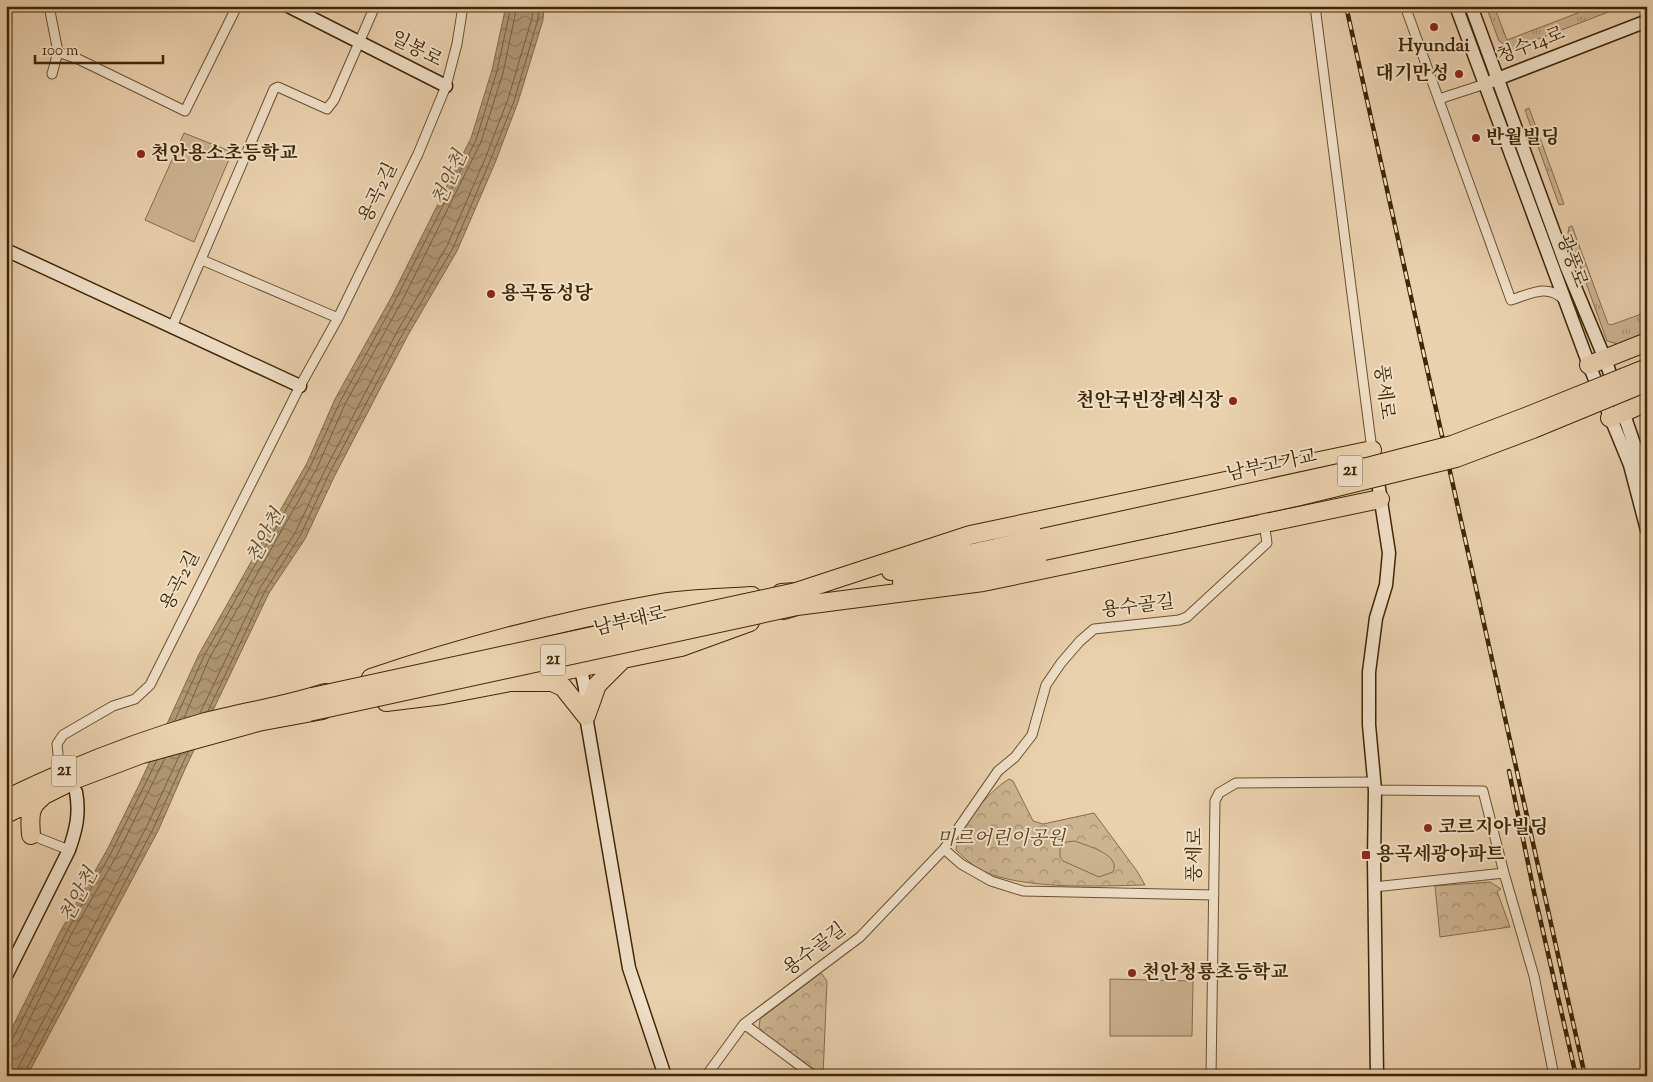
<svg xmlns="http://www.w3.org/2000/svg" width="1653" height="1082" viewBox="0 0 1653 1082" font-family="'Sorts Mill Goudy','Noto Serif KR',serif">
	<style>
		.grass { fill: url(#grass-tufts); stroke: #866d4a }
		.park { fill: url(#park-crowns); stroke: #866d4a }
		.garden { fill: #cdb491; stroke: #866d4a }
		.water { fill: url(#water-waves); stroke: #836a47 }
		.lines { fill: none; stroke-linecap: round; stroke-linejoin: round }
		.shore { stroke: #785e3c; stroke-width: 1 }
		.street-tunnel { stroke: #c8af8c; stroke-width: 9; stroke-dasharray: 9 4.5; stroke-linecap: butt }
		.street-casing { stroke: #6a512e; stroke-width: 11 }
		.secondary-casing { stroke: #3f2603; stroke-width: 15 }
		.highway-casing { stroke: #3f2603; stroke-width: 20 }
		.street { stroke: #f1e1ca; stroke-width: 9 }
		.secondary { stroke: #f1e1ca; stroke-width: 12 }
		.highway { stroke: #ead1ae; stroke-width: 18 }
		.rail-casing { stroke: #3f2603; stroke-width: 4.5 }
		.rail { stroke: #f1e1ca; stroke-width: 2.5; stroke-dasharray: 8; stroke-linecap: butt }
		.highway-bridge-casing { stroke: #3f2603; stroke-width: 20; stroke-linecap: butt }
		.highway-bridge { stroke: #ead1ae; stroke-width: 18 }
		.poi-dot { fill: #8f2418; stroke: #f1e1ca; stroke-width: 2 }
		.labels { text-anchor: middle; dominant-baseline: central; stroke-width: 4; stroke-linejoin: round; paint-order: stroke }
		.shield { fill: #f1e1ca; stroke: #745e3f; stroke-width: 1 }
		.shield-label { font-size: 18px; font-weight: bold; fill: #3f2603 }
		.poi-label { font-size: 19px; font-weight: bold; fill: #3f2603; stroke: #f1e1ca; text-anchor: start }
		.street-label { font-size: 19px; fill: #3f2603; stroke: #f1e1ca }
		.park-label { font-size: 19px; font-style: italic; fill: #5b421f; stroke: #f1e1ca }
		.water-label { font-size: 20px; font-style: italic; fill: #614825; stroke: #f1e1ca }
	</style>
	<defs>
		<pattern id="grass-tufts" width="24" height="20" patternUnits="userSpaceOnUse" patternTransform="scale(1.25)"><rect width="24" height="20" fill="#cdb491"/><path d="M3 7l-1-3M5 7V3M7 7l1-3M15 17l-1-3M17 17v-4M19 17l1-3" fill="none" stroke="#a89274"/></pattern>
		<pattern id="park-crowns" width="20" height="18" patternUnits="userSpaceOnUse" patternTransform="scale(1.25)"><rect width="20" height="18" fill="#cdb491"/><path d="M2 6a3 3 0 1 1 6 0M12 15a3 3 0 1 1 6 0" fill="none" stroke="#a89274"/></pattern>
		<pattern id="water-waves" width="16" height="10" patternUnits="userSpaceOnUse" patternTransform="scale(1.25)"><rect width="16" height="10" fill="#b09774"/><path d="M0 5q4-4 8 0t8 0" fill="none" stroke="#917b5d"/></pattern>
	</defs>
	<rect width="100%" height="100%" fill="#ead1ae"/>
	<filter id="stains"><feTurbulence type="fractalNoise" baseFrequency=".004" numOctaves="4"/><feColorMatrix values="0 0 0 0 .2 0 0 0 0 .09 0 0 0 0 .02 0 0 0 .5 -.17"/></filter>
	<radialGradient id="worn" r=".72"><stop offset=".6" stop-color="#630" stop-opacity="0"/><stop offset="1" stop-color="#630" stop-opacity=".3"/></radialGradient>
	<path class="grass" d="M 1486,6 L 1494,6 L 1507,40 L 1596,6 L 1624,6 L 1512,49 L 1499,41 Z
		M 1529,108 L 1564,204 L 1559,205 L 1525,110 Z
		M 1572,226 L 1608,324 L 1611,325 L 1647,312 L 1647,332 L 1618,344 L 1607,341 L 1568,233 L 1569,227 Z"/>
	<path class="park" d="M 1009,779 L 1013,781 L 1033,821 L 1043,824 L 1094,813 L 1137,871 L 1145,885 C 1099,886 1024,890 983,871 C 973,866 964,858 956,850 C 958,827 989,791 1009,779 Z
		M 1490,882 L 1501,889 L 1497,891 L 1510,927 L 1440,937 L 1435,886 Z
		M 821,973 L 827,981 L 823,1076 L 766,1035 L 759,1027 L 760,1019 Z"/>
	<path class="garden" d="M 184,133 L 232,152 L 194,242 L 145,220 Z
		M 1075,841 C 1087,846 1121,854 1113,872 L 1099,877 L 1063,861 L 1060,857 L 1060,849 L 1066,842 Z
		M 1110,979 L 1193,981 L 1192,1036 L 1110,1036 Z"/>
	<path class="water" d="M 506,6 L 544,6 L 543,20 L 518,102 L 495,163 L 457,251 L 408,335 L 334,477 L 305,539 L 269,593 L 185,769 L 158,831 L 27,1076 L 6,1076 L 6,1040 L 61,930 L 107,850 L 139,785 L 199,654 L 307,463 L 335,399 L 392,296 L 471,138 L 492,70 Z"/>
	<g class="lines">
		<path class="shore" d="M 208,711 L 265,591 L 300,536 L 329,474 L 403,333 L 453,248 L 490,161 L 514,101 L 538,19 L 539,6
			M 200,713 L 260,588 L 295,533 L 324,472 L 398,330 L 447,246 L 485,159 L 508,99 L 532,18 L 533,6
			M 184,718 L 209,659 L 317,468 L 345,404 L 402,301 L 481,142 L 503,73 L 517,6
			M 175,720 L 204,656 L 311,465 L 340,402 L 396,299 L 476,140 L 497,71 L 511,6
			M 6,1041 L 13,1038 L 66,933 L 111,853 L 157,760
			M 6,1048 L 13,1047 L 19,1041 L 71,935 L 117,855 L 165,758
			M 17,1076 L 18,1068 L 147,826 L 180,754
			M 23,1076 L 153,829 L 188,752"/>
		<path class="street-tunnel" d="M 58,754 L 67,774"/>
		<g class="street-casing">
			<path id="street" d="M 49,6 L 58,52 L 52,74
				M 1315,6 L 1372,450
				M 1405,6 L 1511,300 C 1530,294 1548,283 1564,300
				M 58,52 L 78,59 L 185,111 L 237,6
				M 1439,99 L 1485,84
				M 202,260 L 338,318
				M 172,327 L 274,89 L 278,87 L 327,109 L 334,100 L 375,6
				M 58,754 L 57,744 L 63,735 L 113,706 L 135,699 L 150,685 L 300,386 L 338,318 L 418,154 L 446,86 L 457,44 L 463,6
				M 1375,790 L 1483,791 L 1504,873
				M 31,835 L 69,850
				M 944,849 L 961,864 L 991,881 L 1023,891 L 1214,895
				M 1374,887 L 1504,873 L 1534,976 L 1554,1076
				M 744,1024 L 814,1076
				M 706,1076 L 744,1024 L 860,937 L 944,849 L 998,771 L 1015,757 L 1032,735 L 1046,685 L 1061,663 L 1080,641 L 1094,629 L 1179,620 L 1187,617 L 1267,543 L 1261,502
				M 1211,1076 L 1215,801 L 1219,793 L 1236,783 L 1374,782"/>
		</g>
		<g class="secondary-casing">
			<path id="secondary" d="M 288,6 L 446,86
				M 1456,6 L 1589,365 L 1630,465 L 1647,530
				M 1471,6 L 1567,268 L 1605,359 L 1647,482
				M 1492,81 L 1647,21
				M 6,250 L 300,386
				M 1376,469 L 1389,553 L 1386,585 L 1376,618 L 1369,672 L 1369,725 L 1375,790 L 1374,860 L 1377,1076
				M 579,661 L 585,688 L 586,716 L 629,968 L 665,1076
				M 6,976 L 69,850 C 76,830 80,814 76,792"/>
		</g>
		<g class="highway-casing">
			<path id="highway" d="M 1589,365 L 1647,342
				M 1610,418 L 1647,402
				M 891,571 L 1042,538
				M 902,582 L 1044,551
				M 781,593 L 796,592 L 970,535 L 1372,450
				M 784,610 L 797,606 L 983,582 L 1380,499
				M 538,676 L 623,659
				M 371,678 C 466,646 563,620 661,603 C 691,598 722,598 752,596
				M 386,702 L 443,695 L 510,682 L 552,682 L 563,687 L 586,716
				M 586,716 L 597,685 L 623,659 L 681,647 L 750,622
				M 6,799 C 72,767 132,743 202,723 C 243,712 285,706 325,693
				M 6,814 L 76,779 L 142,754 L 258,722 L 323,710
				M 31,835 C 30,819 28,807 42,797"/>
		</g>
		<use href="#street" class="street"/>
		<use href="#secondary" class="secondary"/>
		<use href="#highway" class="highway"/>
		<g class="rail-casing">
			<path id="rail" d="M 1346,6 L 1585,1076
				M 1509,771 L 1534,892 L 1576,1076"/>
		</g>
		<use href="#rail" class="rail"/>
		<g class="highway-bridge-casing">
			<path id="highway-bridge" d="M 1042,538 L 1371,466 L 1452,445 L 1528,416 L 1647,368
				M 1044,551 L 1296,497 L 1456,458 L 1533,429 L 1647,382
				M 312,697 L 796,592
				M 309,712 L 797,606"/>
		</g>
		<use href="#highway-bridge" class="highway-bridge"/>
	</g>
	<g class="poi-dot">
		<circle cx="1434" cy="27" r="5"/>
		<circle cx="1459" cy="74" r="5"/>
		<circle cx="1476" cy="138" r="5"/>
		<circle cx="141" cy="154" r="5"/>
		<circle cx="491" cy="294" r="5"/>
		<circle cx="1233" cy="401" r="5"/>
		<circle cx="1428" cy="828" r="5"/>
		<rect x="1361" y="850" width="10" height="10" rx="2.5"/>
		<circle cx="1132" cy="973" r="5"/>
	</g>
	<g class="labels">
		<g class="shield">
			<rect x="1337.5" y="455.5" width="25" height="31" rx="4"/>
			<rect x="540.5" y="644.5" width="25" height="31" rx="4"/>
			<rect x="51.5" y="755.5" width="25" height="31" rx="4"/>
		</g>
		<g class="shield-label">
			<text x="1350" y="471">21</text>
			<text x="553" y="660">21</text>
			<text x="64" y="771">21</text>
		</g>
		<g class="poi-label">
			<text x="1434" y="46" text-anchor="middle">Hyundai</text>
			<text x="1449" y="74" text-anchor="end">대기만성</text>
			<text x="1486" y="138">반월빌딩</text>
			<text x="151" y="154">천안용소초등학교</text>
			<text x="501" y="294">용곡동성당</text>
			<text x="1223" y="401" text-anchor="end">천안국빈장례식장</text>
			<text x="1438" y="828">코르지아빌딩</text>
			<text x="1376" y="855">용곡세광아파트</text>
			<text x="1142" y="973">천안청룡초등학교</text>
		</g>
		<g class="street-label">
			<text transform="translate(1531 46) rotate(-21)">청수14로</text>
			<text transform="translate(416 50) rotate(27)">일봉로</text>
			<text transform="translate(379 193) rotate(-64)">용곡2길</text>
			<text transform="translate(1571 261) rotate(70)">광풍로</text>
			<text transform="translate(1383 392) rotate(83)">풍세로</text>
			<text transform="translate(1272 466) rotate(-12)">남부고가교</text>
			<text transform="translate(181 581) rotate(-63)">용곡2길</text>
			<text transform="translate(1138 607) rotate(-7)">용수골길</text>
			<text transform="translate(630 622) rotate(-13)">남부대로</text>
			<text transform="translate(1196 855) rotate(-89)">풍세로</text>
			<text transform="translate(815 950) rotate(-37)">용수골길</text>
		</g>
		<g class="park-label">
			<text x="1001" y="839">미르어린이공원</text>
		</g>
		<g class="water-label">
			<text transform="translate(451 179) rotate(-66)">천안천</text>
			<text transform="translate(267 537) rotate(-62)">천안천</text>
			<text transform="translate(80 896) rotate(-62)">천안천</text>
		</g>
	</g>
	<rect width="1653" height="1082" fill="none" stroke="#ead1ae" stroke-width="25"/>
	<rect x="8" y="8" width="1638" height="1067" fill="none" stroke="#3f2603" stroke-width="2.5"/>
	<rect x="12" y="12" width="1628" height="1057" fill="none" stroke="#3f2603"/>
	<path d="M35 55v8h128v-8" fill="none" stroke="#3f2603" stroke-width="2.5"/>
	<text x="42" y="55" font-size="15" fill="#3f2603" stroke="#f1e1ca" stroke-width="4" paint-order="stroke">100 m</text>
	<rect width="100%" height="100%" filter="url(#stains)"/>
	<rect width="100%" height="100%" fill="url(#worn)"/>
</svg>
